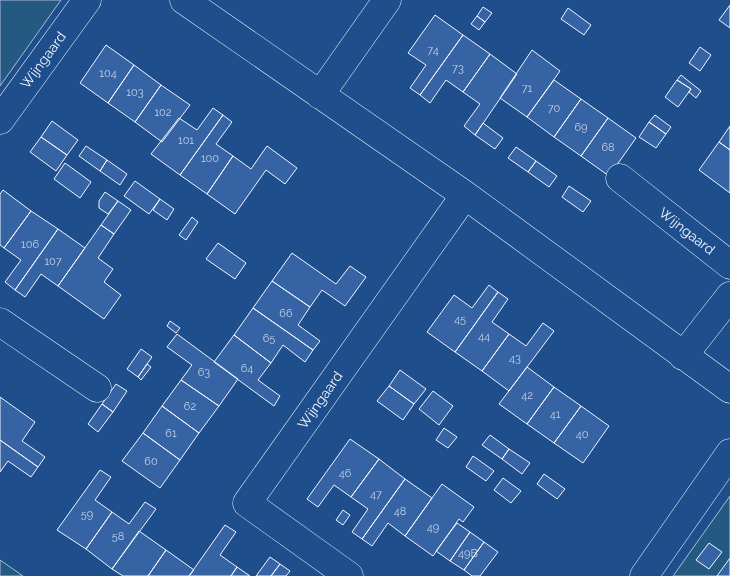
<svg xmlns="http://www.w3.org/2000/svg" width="730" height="576" viewBox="0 0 730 576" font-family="Raleway,sans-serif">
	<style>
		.green { fill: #245a82; stroke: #a8bbd7 }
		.building { fill: #3563a3; stroke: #f2f6ff }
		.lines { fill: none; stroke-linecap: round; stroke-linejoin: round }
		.minor-casing { stroke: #f2f6ff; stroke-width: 29 }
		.minor { stroke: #1f4e8c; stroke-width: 28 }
		.labels { text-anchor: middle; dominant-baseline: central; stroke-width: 4; stroke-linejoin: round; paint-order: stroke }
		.number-label { font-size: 11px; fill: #c3d1e8 }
		.street-label { font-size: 14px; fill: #f2f6ff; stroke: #1f4e8c }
	</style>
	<rect width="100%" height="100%" fill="#1f4e8c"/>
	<path class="green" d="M 0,0 L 61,0 L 0,86 Z
		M 730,496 L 730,564 L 721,576 L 673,576 Z
		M 0,560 L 23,576 L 0,576 Z"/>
	<path class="building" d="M 730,5 L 730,28 L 719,20 Z
		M 483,7 L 492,13 L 485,22 L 477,16 Z
		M 568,8 L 591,25 L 584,35 L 561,19 Z
		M 435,15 L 463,35 L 420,95 L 410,88 L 426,65 L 408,53 Z
		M 477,16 L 485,22 L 479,30 L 471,24 Z
		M 463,35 L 490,54 L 463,92 L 446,80 L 430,103 L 420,95 Z
		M 106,45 L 134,65 L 108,103 L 80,83 Z
		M 700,47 L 711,55 L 700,71 L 689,63 Z
		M 532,50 L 560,71 L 527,117 L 500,98 Z
		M 490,54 L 517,74 L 475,135 L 464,126 L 480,104 L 463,92 Z
		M 134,65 L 161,85 L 135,122 L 108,103 Z
		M 681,75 L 701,91 L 696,98 L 689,92 L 691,89 L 677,80 Z
		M 554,80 L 581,99 L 554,137 L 527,117 Z
		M 677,80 L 691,89 L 678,107 L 665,97 Z
		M 161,85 L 190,105 L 162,142 L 135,122 Z
		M 581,99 L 608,118 L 581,156 L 554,137 Z
		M 213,108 L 223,115 L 180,175 L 151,154 L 179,118 L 197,130 Z
		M 223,115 L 232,122 L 216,144 L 233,156 L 207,194 L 180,175 Z
		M 655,115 L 671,127 L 666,134 L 649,122 Z
		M 608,118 L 636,138 L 609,176 L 581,156 Z
		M 52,121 L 78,140 L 67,155 L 41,137 Z
		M 649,122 L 666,134 L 656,148 L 639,137 Z
		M 483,123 L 503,138 L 495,149 L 475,135 Z
		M 730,126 L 730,150 L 719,142 Z
		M 41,137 L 67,155 L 56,171 L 30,152 Z
		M 719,142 L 730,150 L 730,193 L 699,170 Z
		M 86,146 L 107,160 L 100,171 L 79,156 Z
		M 267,146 L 297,168 L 285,184 L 266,170 L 235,214 L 207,194 L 233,156 L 251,169 Z
		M 516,147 L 536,161 L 528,172 L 508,158 Z
		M 107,160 L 127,174 L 120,185 L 100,171 Z
		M 536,161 L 557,176 L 549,187 L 528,172 Z
		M 65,163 L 91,182 L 80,198 L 54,179 Z
		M 135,181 L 160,199 L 149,214 L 124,196 Z
		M 569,186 L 591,201 L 583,212 L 562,197 Z
		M 3,190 L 31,211 L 4,248 L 0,245 L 0,194 Z
		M 105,192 L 118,201 L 108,214 L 99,208 L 99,201 Z
		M 160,199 L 174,209 L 167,220 L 153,210 Z
		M 118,201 L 131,210 L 114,234 L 101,225 Z
		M 31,211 L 58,229 L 15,290 L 5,282 L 21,260 L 4,248 Z
		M 192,217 L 198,222 L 186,240 L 179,235 Z
		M 101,225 L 114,234 L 98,258 L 113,269 L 104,282 L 121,295 L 104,319 L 58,286 Z
		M 58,229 L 85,248 L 58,286 L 41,274 L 25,297 L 15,290 Z
		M 218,243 L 246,263 L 235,279 L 206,259 Z
		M 292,253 L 336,284 L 350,266 L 366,277 L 345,306 L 322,290 L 310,307 L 272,281 Z
		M 272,281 L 310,307 L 298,325 L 320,341 L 313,350 L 253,308 Z
		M 489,285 L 498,292 L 455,352 L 427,332 L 454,295 L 472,308 Z
		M 498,292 L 508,299 L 492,322 L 509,334 L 482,371 L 455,352 Z
		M 253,308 L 313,350 L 305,362 L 283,345 L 271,363 L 234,335 Z
		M 170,321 L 180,328 L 176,333 L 167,326 Z
		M 543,323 L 554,331 L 509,391 L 482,371 L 509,334 L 526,346 Z
		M 177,334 L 238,379 L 219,406 L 181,380 L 192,365 L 167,347 Z
		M 234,335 L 271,363 L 258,380 L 280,396 L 274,406 L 214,362 Z
		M 141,349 L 152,357 L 138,377 L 127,369 Z
		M 147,364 L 151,367 L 141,380 L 138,377 Z
		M 527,367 L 554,387 L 527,424 L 499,404 Z
		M 400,370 L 426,389 L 414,404 L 389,386 Z
		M 181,380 L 219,406 L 199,433 L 162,406 Z
		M 116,384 L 127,391 L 113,412 L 102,404 Z
		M 389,386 L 414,404 L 403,420 L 377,401 Z
		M 554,387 L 581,406 L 554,443 L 527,424 Z
		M 433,391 L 453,406 L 439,425 L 419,409 Z
		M 0,397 L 35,422 L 22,441 L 45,457 L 38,467 L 0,440 Z
		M 102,404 L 113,412 L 98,432 L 88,424 Z
		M 162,406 L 199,433 L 180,460 L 143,433 Z
		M 581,406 L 609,426 L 583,463 L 554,443 Z
		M 444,428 L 457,437 L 448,448 L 436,440 Z
		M 143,433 L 180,460 L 160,488 L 122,461 Z
		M 490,435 L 509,449 L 502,459 L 482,445 Z
		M 350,439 L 379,459 L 351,497 L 334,485 L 318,507 L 307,499 Z
		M 0,440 L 38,467 L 31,477 L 8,461 L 0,472 Z
		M 509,449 L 530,463 L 522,474 L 502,459 Z
		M 473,456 L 494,471 L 486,481 L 466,467 Z
		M 379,459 L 405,479 L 362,539 L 352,532 L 368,509 L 351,497 Z
		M 100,470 L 111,477 L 95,500 L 112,512 L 86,549 L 57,530 Z
		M 544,474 L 565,489 L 557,499 L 537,484 Z
		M 503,478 L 521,491 L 511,503 L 494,490 Z
		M 405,479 L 432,498 L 405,536 L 388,523 L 372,546 L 362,539 Z
		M 442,484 L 474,507 L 463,522 L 459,519 L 433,556 L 405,536 Z
		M 145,502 L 156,509 L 112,569 L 86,549 L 112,512 L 129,524 Z
		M 343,510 L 350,515 L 343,525 L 336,520 Z
		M 457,523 L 470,532 L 450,561 L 436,551 Z
		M 225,525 L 236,532 L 220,555 L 237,567 L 231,576 L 189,576 Z
		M 139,531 L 166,550 L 148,576 L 123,576 L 112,569 Z
		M 470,532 L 484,542 L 464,570 L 450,561 Z
		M 484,542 L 498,552 L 480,576 L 472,576 L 464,570 Z
		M 709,543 L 722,552 L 709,569 L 696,560 Z
		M 166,550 L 194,570 L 189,576 L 148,576 Z
		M 270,557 L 280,564 L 271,576 L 256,576 Z
		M 730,558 L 730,576 L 717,576 Z
		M 280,564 L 290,571 L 286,576 L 271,576 Z
		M 237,567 L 250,576 L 231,576 Z"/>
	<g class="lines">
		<g class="minor-casing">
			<path id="minor" d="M 184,0 L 465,195 L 730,389
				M 320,95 L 387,0
				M 0,120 L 87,0
				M 620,178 L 730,265
				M 0,322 L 97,388
				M 683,356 L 730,296
				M 349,576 L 247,503 L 465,195
				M 644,576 L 730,453"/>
		</g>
		<use href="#minor" class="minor"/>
	</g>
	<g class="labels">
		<g class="number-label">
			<text x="433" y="50">74</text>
			<text x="458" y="68">73</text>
			<text x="108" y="73">104</text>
			<text x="527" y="88">71</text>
			<text x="135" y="92">103</text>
			<text x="554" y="108">70</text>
			<text x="163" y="112">102</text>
			<text x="581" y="127">69</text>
			<text x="186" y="140">101</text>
			<text x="608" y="147">68</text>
			<text x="210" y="158">100</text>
			<text x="30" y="244">106</text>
			<text x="53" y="261">107</text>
			<text x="286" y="313">66</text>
			<text x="460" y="319">45</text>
			<text x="484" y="336">44</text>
			<text x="269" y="338">65</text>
			<text x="515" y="358">43</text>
			<text x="247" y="368">64</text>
			<text x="204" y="372">63</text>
			<text x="527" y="395">42</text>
			<text x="190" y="406">62</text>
			<text x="555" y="414">41</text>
			<text x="171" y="433">61</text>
			<text x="582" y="434">40</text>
			<text x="151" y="461">60</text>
			<text x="345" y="473">46</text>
			<text x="376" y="494">47</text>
			<text x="400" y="511">48</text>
			<text x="87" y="514">59</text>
			<text x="433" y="527">49</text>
			<text x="118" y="536">58</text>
			<text x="468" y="553">49B</text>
		</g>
		<g class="street-label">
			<text transform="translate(43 60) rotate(-54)">Wijngaard</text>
			<text transform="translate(687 231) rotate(38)">Wijngaard</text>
			<text transform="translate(320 400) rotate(-55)">Wijngaard</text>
		</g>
	</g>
</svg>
